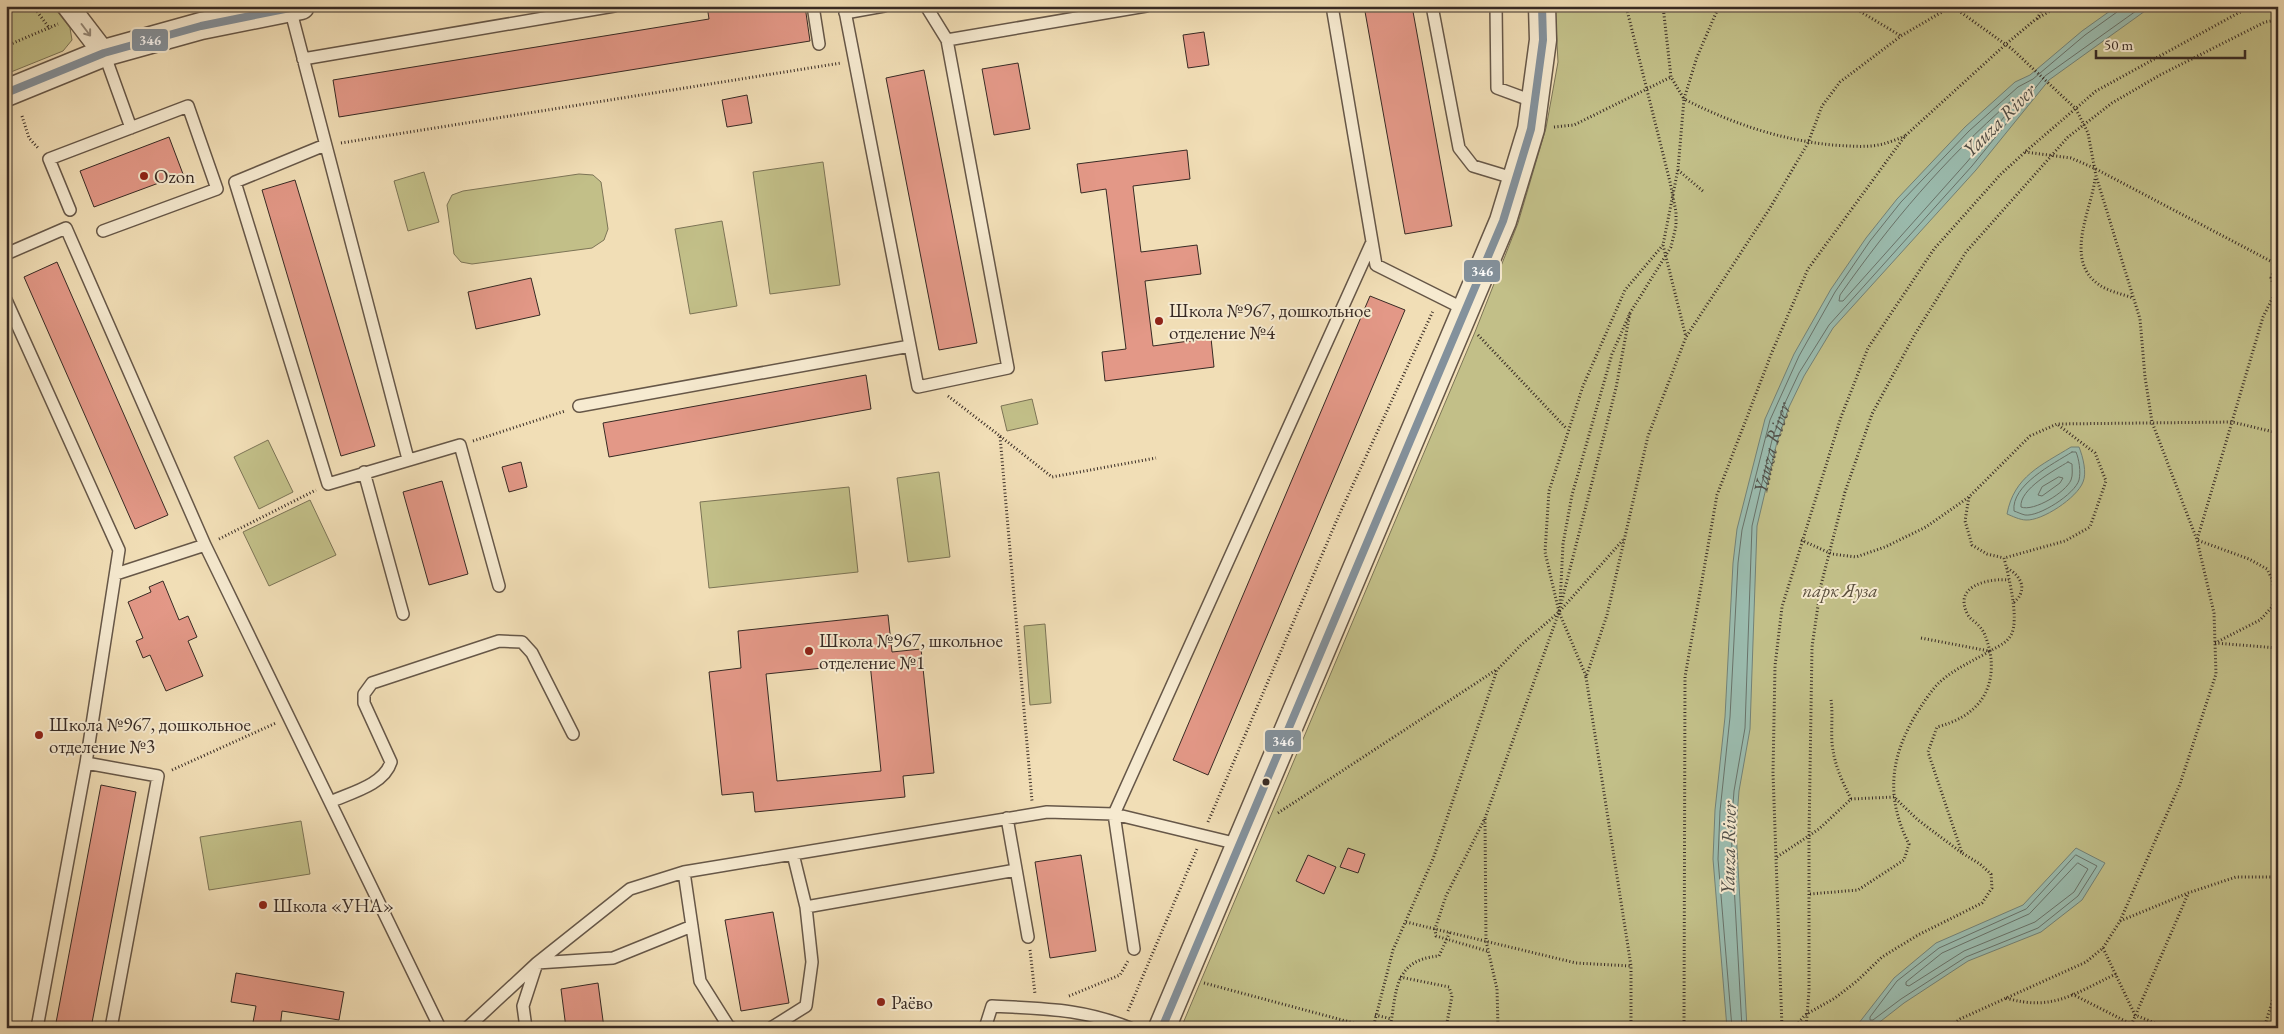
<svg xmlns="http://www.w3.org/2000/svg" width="2284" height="1034" viewBox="0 0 2284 1034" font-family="'EB Garamond',serif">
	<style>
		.green { fill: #c2bf88; stroke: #7c7456 }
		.water { fill: #9bbcaf; stroke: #738277 }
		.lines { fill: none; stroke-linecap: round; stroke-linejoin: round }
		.shore { stroke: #69736a; stroke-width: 1 }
		.building { fill: #e39887; stroke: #372a24; fill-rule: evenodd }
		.service-casing { stroke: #665748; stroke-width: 14 }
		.minor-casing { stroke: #665748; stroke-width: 24 }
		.tertiary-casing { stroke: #665748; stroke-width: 29 }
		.path { stroke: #372a24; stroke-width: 3; stroke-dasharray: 1 2.5; stroke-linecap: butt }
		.service { stroke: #f6ead0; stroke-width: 11 }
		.minor { stroke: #f6ead0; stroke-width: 21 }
		.tertiary { stroke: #f6ead0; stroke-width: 26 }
		.bus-1-casing { stroke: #f6ead0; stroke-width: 11 }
		.bus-1 { stroke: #83919c; stroke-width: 8 }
		.oneway { stroke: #968a7a }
		.poi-dot { fill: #8f2418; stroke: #f6ead0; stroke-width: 2 }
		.bus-dot { fill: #372a24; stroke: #f6ead0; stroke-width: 2 }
		.labels { text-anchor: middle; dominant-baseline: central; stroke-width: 4; stroke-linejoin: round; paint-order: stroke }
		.poi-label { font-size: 19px; fill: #372a24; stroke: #f6ead0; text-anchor: start }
		.park-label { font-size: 19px; font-style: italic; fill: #5a4f3d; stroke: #f6ead0 }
		.water-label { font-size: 20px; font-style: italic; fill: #504e47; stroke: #f6ead0 }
		.line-badge { stroke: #f6ead0; stroke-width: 2 }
		.badge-label { font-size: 14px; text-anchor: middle; font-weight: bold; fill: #fff }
	</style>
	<rect width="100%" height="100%" fill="#f1deb6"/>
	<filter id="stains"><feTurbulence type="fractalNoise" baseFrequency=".004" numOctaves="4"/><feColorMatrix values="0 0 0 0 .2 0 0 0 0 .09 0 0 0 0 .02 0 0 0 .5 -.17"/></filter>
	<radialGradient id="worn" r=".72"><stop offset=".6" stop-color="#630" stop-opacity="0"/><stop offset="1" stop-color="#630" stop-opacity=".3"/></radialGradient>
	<path class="green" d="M 6,6 L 53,6 L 70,28 L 72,40 L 63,51 L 6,74 Z
		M 1555,6 L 2278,6 L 2278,1028 L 1181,1028 L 1475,332 L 1518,223 L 1546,128 L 1558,62 Z
		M 823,162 L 840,285 L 770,294 L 753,172 Z
		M 424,172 L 439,222 L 408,231 L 394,181 Z
		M 579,174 L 593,175 L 601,182 L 608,229 L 604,240 L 592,248 L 472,264 L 461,262 L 454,254 L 447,205 L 452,195 L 463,191 Z
		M 722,221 L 737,306 L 690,314 L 675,229 Z
		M 1032,399 L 1038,424 L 1007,431 L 1001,406 Z
		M 268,440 L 293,492 L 259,509 L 234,457 Z
		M 939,472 L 950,557 L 908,562 L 897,478 Z
		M 849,487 L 858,572 L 709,588 L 700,502 Z
		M 310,500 L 336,555 L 269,586 L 243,532 Z
		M 1045,624 L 1051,703 L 1030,705 L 1024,626 Z
		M 301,821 L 310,874 L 209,890 L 200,837 Z"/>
	<path class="water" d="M 2117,6 L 2152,6 L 2049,80 L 1976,170 L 1833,328 L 1804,376 L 1789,407 L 1777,442 L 1757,526 L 1750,729 L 1739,791 L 1736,830 L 1747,1028 L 1727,1028 L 1713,859 L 1715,810 L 1725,717 L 1733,563 L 1737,529 L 1765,419 L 1794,354 L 1831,289 L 1866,238 L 1897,199 L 1965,127 L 2015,82 L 2030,75 L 2082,31 Z
		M 2071,447 L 2079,447 C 2083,457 2087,473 2083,482 C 2077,498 2042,521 2026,520 C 2020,520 2012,516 2007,514 C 2014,476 2042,465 2071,447 Z
		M 2076,848 L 2105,863 L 2082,900 L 2041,932 L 1968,961 L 1904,1003 L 1872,1028 L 1855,1028 L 1894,978 L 1936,943 L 2023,905 Z"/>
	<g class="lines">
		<g class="shore">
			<path d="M 2011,101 L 2014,101 L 2014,105 L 1967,162 L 1843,301 L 1839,301 L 1840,295 C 1892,221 1943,161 2011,101 Z"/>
			<path d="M 2072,452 L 2076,452 C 2079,459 2081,472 2079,480 C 2075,494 2039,517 2025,515 C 2021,514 2017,512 2014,511 C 2011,485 2053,464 2072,452 Z"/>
			<path d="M 2068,462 L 2072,464 C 2072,469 2073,475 2071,480 C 2066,492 2034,512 2021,507 C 2019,489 2055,470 2068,462 Z"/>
			<path d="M 2059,477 L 2063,478 L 2060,483 L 2042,496 L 2038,495 L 2042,487 Z"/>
			<path d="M 2076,855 L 2097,866 L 2078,896 L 2038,928 L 1966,957 L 1901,999 L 1873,1020 L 1870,1020 L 1870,1017 L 1897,981 L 1939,948 L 2026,909 Z"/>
			<path d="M 2078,863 L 2088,869 L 2074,892 L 2035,922 L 1964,951 L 1909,986 L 1906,985 L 1906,982 L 1942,953 L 2029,914 Z"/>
			<path d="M 1732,1028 L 1718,859 L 1720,811 L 1730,717 L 1738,563 L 1742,530 L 1770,420 L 1799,356 L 1835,292 L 1870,241 L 1901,202 L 1969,131 L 2018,87 L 2033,79 L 2085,35 L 2117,12 L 2119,6"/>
			<path id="s1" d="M 1742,1028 L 1731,831 L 1734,791 L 1745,728 L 1752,526 L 1772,440 L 1784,405 L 1799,373 L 1829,325 L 1972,166 L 2045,76 L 2143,6"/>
		</g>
	</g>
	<path class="building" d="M 707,6 L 805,6 L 810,41 L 339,117 L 333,80 L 709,19 Z
		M 1364,6 L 1412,6 L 1452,226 L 1405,234 Z
		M 1204,32 L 1209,65 L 1188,68 L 1183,35 Z
		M 1018,63 L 1030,129 L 994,135 L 982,69 Z
		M 924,70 L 977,343 L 939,350 L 886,78 Z
		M 747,95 L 752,123 L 727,127 L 722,100 Z
		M 169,137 L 183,174 L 94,207 L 80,171 Z
		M 1187,150 L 1190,179 L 1133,186 L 1141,252 L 1197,245 L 1201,274 L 1145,281 L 1153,346 L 1211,338 L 1214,367 L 1105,381 L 1102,352 L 1126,349 L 1106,189 L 1081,193 L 1077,164 Z
		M 295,180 L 375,446 L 341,456 L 262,190 Z
		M 57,262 L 168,515 L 135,529 L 24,277 Z
		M 531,278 L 540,315 L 476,329 L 468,292 Z
		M 1370,296 L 1405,310 L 1208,775 L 1173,760 Z
		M 866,375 L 871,409 L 609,457 L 603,423 Z
		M 521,462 L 527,487 L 509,492 L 502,467 Z
		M 442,481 L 468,574 L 429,585 L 403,492 Z
		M 163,581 L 179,620 L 188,616 L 197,637 L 188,641 L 203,676 L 166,691 L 150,655 L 143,658 L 136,641 L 143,638 L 128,602 L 151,592 L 149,587 Z
		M 888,615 L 892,652 L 921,649 L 934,773 L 903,776 L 905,797 L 755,812 L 753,792 L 722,795 L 709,672 L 741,668 L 738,631 ZM 870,663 L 881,771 L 777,781 L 766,674 Z
		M 101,785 L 136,792 L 91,1028 L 55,1028 Z
		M 1348,848 L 1365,854 L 1358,873 L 1340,867 Z
		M 1081,855 L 1096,951 L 1050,958 L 1035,862 Z
		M 1308,855 L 1336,867 L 1324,894 L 1296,881 Z
		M 773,912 L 789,1003 L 741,1011 L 725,920 Z
		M 236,973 L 344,992 L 339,1020 L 282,1011 L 280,1028 L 252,1028 L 256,1006 L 231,1002 Z
		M 598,983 L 604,1028 L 566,1028 L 561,989 Z"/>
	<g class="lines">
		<g class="service-casing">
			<path id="service" d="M 813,6 L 819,44
				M 844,6 L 918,387 L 1008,368 L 947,40 L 926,6
				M 1332,6 L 1376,265 L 1466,310
				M 1432,6 L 1459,148 L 1473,166 L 1516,179
				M 1496,6 L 1497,88 L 1535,102
				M 290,8 L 408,459
				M 845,13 L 884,6
				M 947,40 L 1146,6
				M 104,53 L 131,128
				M 303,59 L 614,6
				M 325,145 L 235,182 L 328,484 L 460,445 L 499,586
				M 70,210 L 49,159 L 188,106 L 217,189 L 103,231
				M 6,254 L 66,228 L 205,545 L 116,574
				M 6,300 L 119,550 L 86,763
				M 579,406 L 910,346
				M 364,472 L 403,614
				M 205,545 L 440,1028
				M 330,802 C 350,793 384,785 391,762 L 364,703 L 364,694 L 372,683 L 499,641 L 522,642 L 532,653 L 573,734
				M 1007,818 L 1028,937
				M 793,854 L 806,907 L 1016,870
				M 684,872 L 700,981 L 729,1027 L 732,1028
				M 1134,949 L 1114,814 L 1238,844
				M 37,1028 L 86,763 L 158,776 L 111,1028
				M 467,1028 L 537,963 L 613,958 L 692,926
				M 526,1028 L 523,1006 L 537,963 L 630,889 L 684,872 L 1047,812 L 1114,814 L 1372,242
				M 771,1028 L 806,1006 L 812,962 L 806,907
				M 985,1028 L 992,1006 C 1043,1009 1081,1008 1130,1028"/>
		</g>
		<g class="minor-casing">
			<path id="minor" d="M 68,6 L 104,53"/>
		</g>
		<g class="tertiary-casing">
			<path id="tertiary" d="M 6,93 L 104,53 L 201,26 L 301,6
				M 1162,1028 L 1503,221 L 1531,129 L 1543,40 L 1542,6"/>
		</g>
		<path class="path" d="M 33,6 L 50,29
			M 97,6 L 98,6
			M 1663,6 L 1671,77 L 1684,99 L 1678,169 L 1663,245 L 1686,337
			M 1719,6 L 1697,57 L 1684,99 C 1731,123 1780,140 1833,145 C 1850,146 1867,148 1883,144 C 1890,142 1898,139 1905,136
			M 1851,6 L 1901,36
			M 2037,19 L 2044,6
			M 6,46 L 58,24
			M 22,116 L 29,138 L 38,148
			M 1554,127 L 1574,125 L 1671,77
			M 341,143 L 841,63
			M 2025,152 L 2071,158 L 2094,168 L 2278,265
			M 1678,170 L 1704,192
			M 2095,179 C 2091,211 2064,259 2098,284 C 2107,291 2122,294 2133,298
			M 2278,261 L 2271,278 L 2278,296
			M 1478,335 L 1567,429
			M 948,396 L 1000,436 L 1032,801
			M 1000,436 L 1052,477 L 1156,458
			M 473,441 L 565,411
			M 1969,497 L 1965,521 L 1972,545 L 1987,554 L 2004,558
			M 219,539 L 316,490
			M 1801,540 L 1832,554 L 1856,557 L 1885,547 L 1926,527 L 1969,497 L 2030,436 L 2057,424 L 2232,422 L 2278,433
			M 2007,568 C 2023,577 2028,592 2012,604
			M 1560,604 L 1563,544 L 1572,495 L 1612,354 L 1630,313 L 1671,247 L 1676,226 L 1676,212 L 1670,182 L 1626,6
			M 1921,638 L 1989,651
			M 2215,643 L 2278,648
			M 1990,651 C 1987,642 1986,633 1979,626 C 1976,622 1971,620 1968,615 C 1952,586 1988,578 2009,580
			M 1586,676 L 1559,612 L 1545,552 L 1549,491 L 1583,386 L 1625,290 L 1663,245
			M 172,770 L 276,723
			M 1851,799 L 1894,797 L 1918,820 L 1962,853 L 1928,752 L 1937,727 C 1976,717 1997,692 1990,651 C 1997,647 2007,643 2011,635 C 2020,620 2008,574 2004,558 L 2065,541 L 2090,527 L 2106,481 L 2095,453 L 2057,424
			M 1278,813 L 1496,670
			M 1485,819 L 1486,941 L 1497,989 L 1498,1028
			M 1208,822 L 1339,515 L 1433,311
			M 1777,857 L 1819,829 L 1851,799 C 1842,781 1834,764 1832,743 C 1831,728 1833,714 1831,700
			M 1810,894 L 1858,890 L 1904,860 L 1909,844 C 1884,795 1891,753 1920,708 C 1926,699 1933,688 1941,681 C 1956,668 1973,661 1990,651
			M 2120,921 L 2188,893 L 2236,877 L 2278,877
			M 1406,922 L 1576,963 L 1631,966
			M 2103,948 L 2135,1015 L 2167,1028
			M 1030,950 L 1035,994
			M 1487,951 L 1436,936 L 1435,929 L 1446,896 L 1485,818 L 1559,612 L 1616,388 L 1630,313
			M 1400,977 L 1449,987 L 1452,996 L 1446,1028
			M 1204,983 L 1372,1028
			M 2072,994 L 2131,1024
			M 1069,996 L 1120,975 L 1128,961
			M 2006,998 C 2053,1012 2075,993 2116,974
			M 1128,1011 L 1197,849
			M 1375,1015 L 1392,1019
			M 1373,1028 L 1393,950 L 1433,859 L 1497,670 L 1521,645 L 1559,612 L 1623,540
			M 1390,1028 C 1397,991 1393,960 1439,956 L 1450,932
			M 1631,1028 L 1631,966 L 1586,677 L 1607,615 L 1648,436 L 1686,337 L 1770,208 L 1808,143 L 1822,106 L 1840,82 L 1901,36 L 1952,6 L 2012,49 L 2076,109 L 2088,133 L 2096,176 L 2140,319 L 2145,377 L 2152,422 L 2197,540 L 2249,559 L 2267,569 L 2272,579 L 2275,595 L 2272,607 L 2260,620 L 2215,643
			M 1684,1028 L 1685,677 L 1717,495 L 1772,352 L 1808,269 L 1905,136 L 2006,44 L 2036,19 L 2059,6
			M 1782,1028 L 1773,773 L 1775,666 L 1782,607 L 1841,417 L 1868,348 L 1934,249 L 2000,175 L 2025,152 L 2096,91 L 2251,6
			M 1794,1028 L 1805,1015 L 1835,998 L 1857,981 L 1882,957 L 1918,935 L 1982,903 L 1992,888 L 1991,874 L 1980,864 L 1962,853
			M 1806,1028 L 1809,991 L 1809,836 L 1812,647 L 1821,585 L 1845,492 L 1872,414 L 1915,334 L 1966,252 L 2068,137 L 2112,103 L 2160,75 L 2265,22 L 2278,20
			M 1949,1028 L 1960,1019 L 2086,962 L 2103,948 L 2120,921 L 2180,784 L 2216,674 L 2214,613 L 2197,540 L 2263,317 L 2278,287
			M 2130,1028 L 2188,894
			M 2264,1028 L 2278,983"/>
		<use href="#service" class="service"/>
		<use href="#minor" class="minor"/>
		<use href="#tertiary" class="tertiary"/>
		<g class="bus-1-casing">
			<path id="bus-1" d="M 6,93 L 104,53 L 201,26 L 300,6
				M 1162,1028 L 1503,221 L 1531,129 L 1543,40 L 1542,6"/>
		</g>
		<use href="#bus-1" class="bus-1"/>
	</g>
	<defs><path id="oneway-shaft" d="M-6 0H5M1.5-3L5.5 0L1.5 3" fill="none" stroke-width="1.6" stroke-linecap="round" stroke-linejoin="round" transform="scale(1.25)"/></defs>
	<use class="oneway" href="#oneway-shaft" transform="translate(86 30) rotate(53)"/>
	<g class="poi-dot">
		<circle cx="144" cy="176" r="5"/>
		<circle cx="1159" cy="321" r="5"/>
		<circle cx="809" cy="651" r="5"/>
		<circle cx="39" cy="735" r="5"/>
		<circle cx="263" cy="905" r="5"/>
		<circle cx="881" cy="1002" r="5"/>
	</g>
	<circle class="bus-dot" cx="1266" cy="782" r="4.5"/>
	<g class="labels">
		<g class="poi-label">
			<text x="154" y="176">Ozon</text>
			<text x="1169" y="310">Школа №967, дошкольное<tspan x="1169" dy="22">отделение №4</tspan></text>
			<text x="819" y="640">Школа №967, школьное<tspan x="819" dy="22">отделение №1</tspan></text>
			<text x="49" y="724">Школа №967, дошкольное<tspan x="49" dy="22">отделение №3</tspan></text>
			<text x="273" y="905">Школа «УНА»</text>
			<text x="891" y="1002">Раёво</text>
		</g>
		<g class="park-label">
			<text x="1840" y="590">парк Яуза</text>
		</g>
		<g class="water-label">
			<text transform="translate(1999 120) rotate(-45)">Yauza River</text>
			<text stroke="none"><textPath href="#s1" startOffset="584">Yauza River</textPath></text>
			<text transform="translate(1728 848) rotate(-89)">Yauza River</text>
		</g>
	</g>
	<g class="line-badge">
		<rect x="131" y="28" width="38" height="24" rx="5" fill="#83919c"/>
		<rect x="1463" y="259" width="38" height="24" rx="5" fill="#83919c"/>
		<rect x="1264" y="729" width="38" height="24" rx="5" fill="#83919c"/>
	</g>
	<g class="badge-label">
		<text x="150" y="45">346</text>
		<text x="1482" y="276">346</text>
		<text x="1283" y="746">346</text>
	</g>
	<rect width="2284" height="1034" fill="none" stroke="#f1deb6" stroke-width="25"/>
	<rect x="8" y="8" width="2269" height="1019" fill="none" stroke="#372a24" stroke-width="2.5"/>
	<rect x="12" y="12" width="2259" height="1009" fill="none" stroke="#372a24"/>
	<path d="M2096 50v8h149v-8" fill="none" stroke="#372a24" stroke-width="2.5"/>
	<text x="2104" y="50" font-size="15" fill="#372a24" stroke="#f6ead0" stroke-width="4" paint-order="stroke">50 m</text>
	<rect width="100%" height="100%" filter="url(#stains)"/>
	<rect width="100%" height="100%" fill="url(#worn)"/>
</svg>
